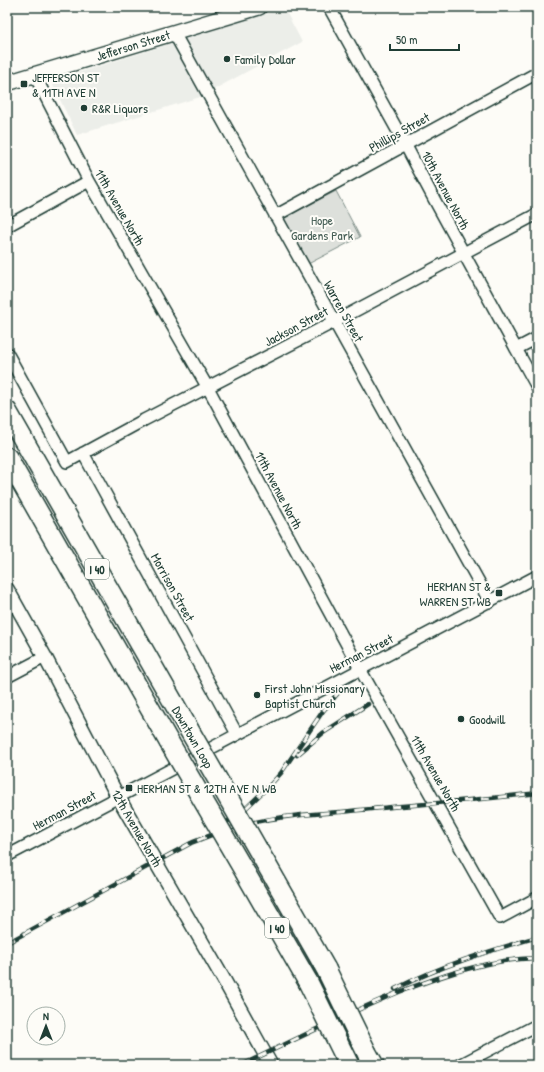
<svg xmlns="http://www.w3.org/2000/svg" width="544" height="1072" viewBox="0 0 544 1072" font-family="'Patrick Hand',sans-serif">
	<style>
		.built { fill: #eceee9 }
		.green { fill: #dde0db; stroke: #7e8e88 }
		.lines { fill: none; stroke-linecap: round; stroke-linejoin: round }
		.minor-casing { stroke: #1f3d34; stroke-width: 14 }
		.tertiary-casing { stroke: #1f3d34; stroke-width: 16 }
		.secondary-casing { stroke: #1f3d34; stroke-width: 18 }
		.motorway-casing { stroke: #1f3d34; stroke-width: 22 }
		.minor { stroke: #fdfcf7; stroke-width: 11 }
		.tertiary { stroke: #fdfcf7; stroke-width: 13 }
		.secondary { stroke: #fdfcf7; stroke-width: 15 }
		.motorway { stroke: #fdfcf7; stroke-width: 19 }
		.rail-casing { stroke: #1f3d34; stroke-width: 4.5 }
		.rail { stroke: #fdfcf7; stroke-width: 3; stroke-dasharray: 9; stroke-linecap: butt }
		.motorway-bridge-casing { stroke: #1f3d34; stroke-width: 22; stroke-linecap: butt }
		.motorway-bridge { stroke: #fdfcf7; stroke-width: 19 }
		.poi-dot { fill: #1f3d34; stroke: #fdfcf7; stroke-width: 1.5 }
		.labels { text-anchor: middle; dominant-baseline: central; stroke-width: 4; stroke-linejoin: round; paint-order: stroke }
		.shield { fill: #fdfcf7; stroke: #62766e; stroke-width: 1 }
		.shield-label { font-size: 12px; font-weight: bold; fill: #1f3d34 }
		.street-label { font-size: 13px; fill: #1f3d34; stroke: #fdfcf7 }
		.poi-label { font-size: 13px; fill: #1f3d34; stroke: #fdfcf7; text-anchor: start }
		.park-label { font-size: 13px; fill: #455e55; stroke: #fdfcf7 }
	</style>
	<rect width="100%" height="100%" fill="#fdfcf7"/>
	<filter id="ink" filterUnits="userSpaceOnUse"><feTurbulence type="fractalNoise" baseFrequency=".025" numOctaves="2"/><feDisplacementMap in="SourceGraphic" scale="8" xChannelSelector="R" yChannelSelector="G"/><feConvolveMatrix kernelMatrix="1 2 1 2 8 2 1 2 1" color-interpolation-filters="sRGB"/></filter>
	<g filter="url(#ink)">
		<path class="built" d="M 474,7 L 492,7 L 477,14 Z
			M 284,8 L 302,42 L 200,97 L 77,135 L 51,81 Z"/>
		<path class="green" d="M 336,191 L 360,237 L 308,264 L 284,218 Z"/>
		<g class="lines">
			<g class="minor-casing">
				<path id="minor" d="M 329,7 L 405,144 L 434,199 L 537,387
					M 174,33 L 490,602
					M 34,74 L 89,181 L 212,395 L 360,669 L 500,918 L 537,898
					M 275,216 L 537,73
					M 7,226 L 89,181
					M 516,349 L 537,338
					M 7,353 L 67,462 L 144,420 L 334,322 L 537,214
					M 83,453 L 237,734
					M 7,677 L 45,657
					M 7,856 L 537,576
					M 460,1065 L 537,1025"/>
			</g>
			<g class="tertiary-casing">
				<path id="tertiary" d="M 7,589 L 45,657 L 118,797 L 224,980 L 271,1065"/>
			</g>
			<g class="secondary-casing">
				<path id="secondary" d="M 7,83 L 259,7"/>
			</g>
			<g class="motorway-casing">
				<path id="motorway" d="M 7,411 L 188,728
					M 7,457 L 169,742
					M 265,862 L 326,969
					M 246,874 L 308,982
					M 367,1053 L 374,1065"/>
			</g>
			<use href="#minor" class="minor"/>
			<use href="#tertiary" class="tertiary"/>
			<use href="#secondary" class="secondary"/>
			<use href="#motorway" class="motorway"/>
			<g class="rail-casing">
				<path id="rail" d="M 297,755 L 323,733 L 368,704
					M 216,830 L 245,809 L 271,784 L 281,773 L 323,711 L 343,687
					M 7,943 L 191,843 C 211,835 230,827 251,823 C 280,816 311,814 341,812 C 406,805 472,801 537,793
					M 395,989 C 440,966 489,951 537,937
					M 242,1065 C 294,1040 346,1014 399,992 C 444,975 489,959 537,958"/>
			</g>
			<use href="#rail" class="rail"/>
			<g class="motorway-bridge-casing">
				<path id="motorway-bridge" d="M 188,728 L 265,862
					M 169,742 L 246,874
					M 326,969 L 367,1053
					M 308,982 L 349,1065"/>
			</g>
			<use href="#motorway-bridge" class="motorway-bridge"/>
		</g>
	</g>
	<g class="poi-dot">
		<circle cx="227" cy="59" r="4"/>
		<rect x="20" y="80" width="8" height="8" rx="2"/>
		<circle cx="84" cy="108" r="4"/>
		<rect x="495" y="589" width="8" height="8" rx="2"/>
		<circle cx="257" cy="695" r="4"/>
		<circle cx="461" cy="719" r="4"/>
		<rect x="125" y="784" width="8" height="8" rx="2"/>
	</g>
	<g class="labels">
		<g class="shield">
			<rect x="85" y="559" width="24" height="20" rx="3"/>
			<rect x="265" y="918" width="24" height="20" rx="3"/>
		</g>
		<g class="shield-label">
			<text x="97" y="569">I 40</text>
			<text x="277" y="928">I 40</text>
		</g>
		<g class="street-label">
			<text transform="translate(133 45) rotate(-17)">Jefferson Street</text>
			<text transform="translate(399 132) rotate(-29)">Phillips Street</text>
			<text transform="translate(446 190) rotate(62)">10th Avenue North</text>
			<text transform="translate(120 207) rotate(60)">11th Avenue North</text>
			<text transform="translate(344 311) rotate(61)">Warren Street</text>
			<text transform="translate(296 326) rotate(-28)">Jackson Street</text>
			<text transform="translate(279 490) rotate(62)">11th Avenue North</text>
			<text transform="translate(173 587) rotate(61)">Morrison Street</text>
			<text transform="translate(361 653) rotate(-27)">Herman Street</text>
			<text transform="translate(193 737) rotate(60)">Downtown Loop</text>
			<text transform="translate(436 773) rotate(60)">11th Avenue North</text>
			<text transform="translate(64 810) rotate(-28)">Herman Street</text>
			<text transform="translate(137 828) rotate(60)">12th Avenue North</text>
		</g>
		<g class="poi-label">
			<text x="235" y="59">Family Dollar</text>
			<text x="32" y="77">JEFFERSON ST<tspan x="32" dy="15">&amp; 11TH AVE N</tspan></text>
			<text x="92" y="108">R&amp;R Liquors</text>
			<text x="491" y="586" text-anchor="end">HERMAN ST &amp;<tspan x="491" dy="15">WARREN ST WB</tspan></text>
			<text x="265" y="688">First John Missionary<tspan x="265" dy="15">Baptist Church</tspan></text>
			<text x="469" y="719">Goodwill</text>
			<text x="137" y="788">HERMAN ST &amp; 12TH AVE N WB</text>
		</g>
		<g class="park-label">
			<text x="322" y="220">Hope<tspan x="322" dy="15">Gardens Park</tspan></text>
		</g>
	</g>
	<rect width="544" height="1072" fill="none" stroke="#fdfcf7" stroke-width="24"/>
	<rect x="12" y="12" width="520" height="1048" fill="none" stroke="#1f3d34" stroke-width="1.5" filter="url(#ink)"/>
	<g transform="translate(46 1026)"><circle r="19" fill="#fdfcf7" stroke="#a4b0a9"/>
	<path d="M0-3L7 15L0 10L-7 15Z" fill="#1f3d34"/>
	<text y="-6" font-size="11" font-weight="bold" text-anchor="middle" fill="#1f3d34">N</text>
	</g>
	<path d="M390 44v6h69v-6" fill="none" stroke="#1f3d34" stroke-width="2"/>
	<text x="396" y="44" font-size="12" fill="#1f3d34" stroke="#fdfcf7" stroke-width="3" paint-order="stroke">50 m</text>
</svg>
